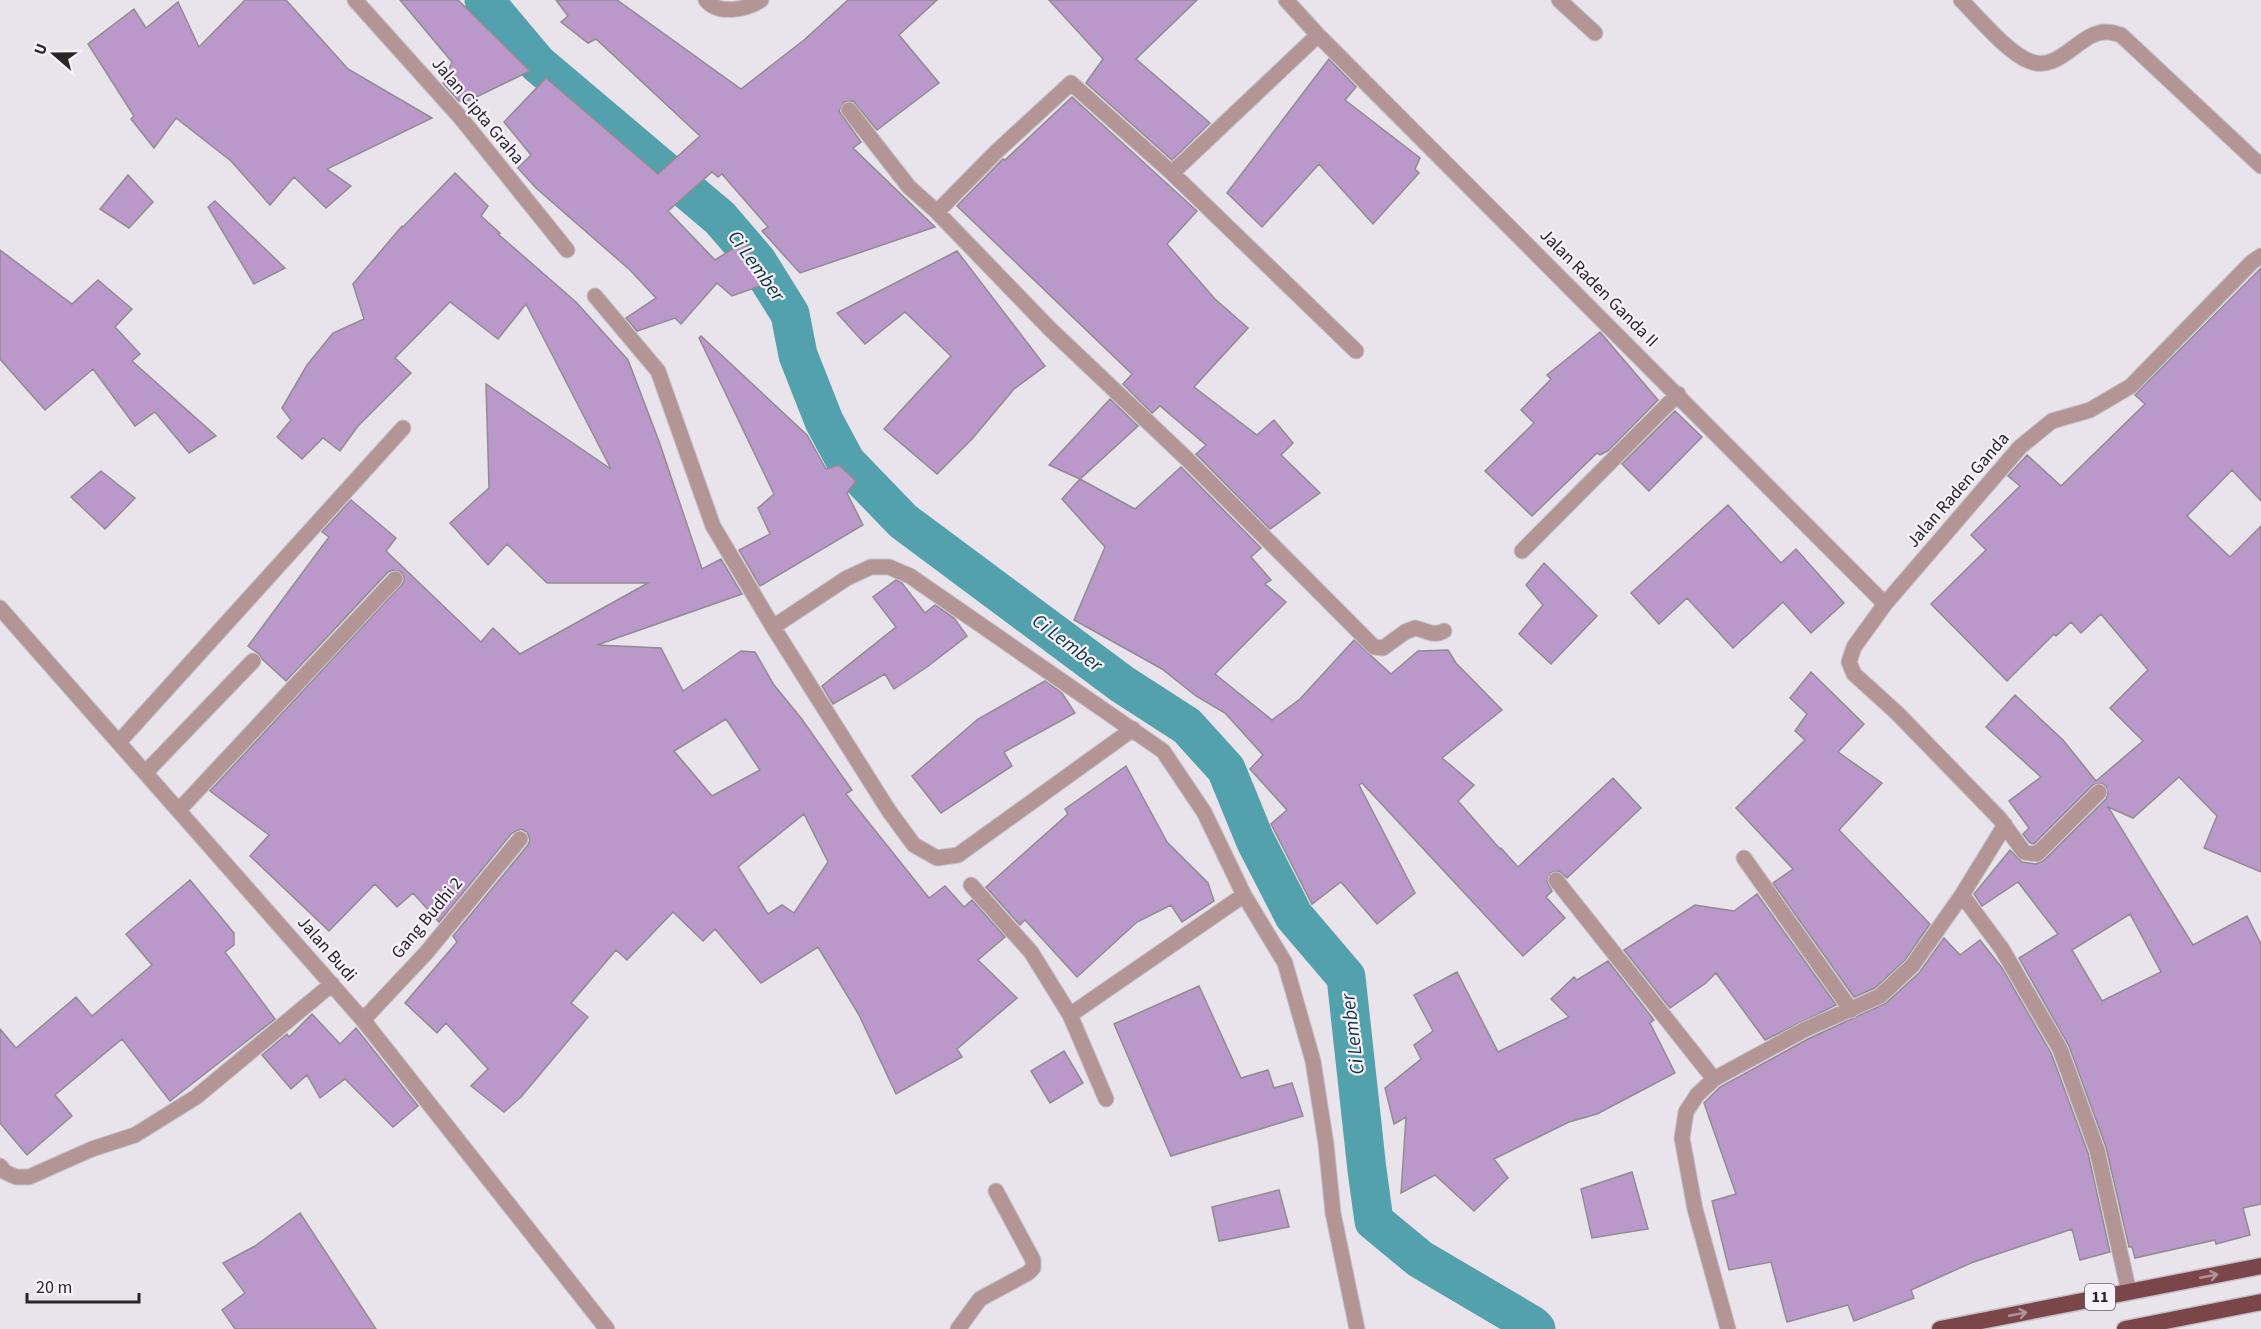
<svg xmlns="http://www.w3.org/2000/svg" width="2261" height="1329" viewBox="0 0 2261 1329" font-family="'Source Sans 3',sans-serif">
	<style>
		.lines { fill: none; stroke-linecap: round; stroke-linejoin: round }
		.canal { stroke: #52a1ac; stroke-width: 39 }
		.building { fill: #ba98c9; stroke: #918b93; stroke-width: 1.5; fill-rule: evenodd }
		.service-casing { stroke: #c6c1c9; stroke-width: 17 }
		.minor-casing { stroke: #c6c1c9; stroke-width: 17 }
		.trunk-casing { stroke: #c6c1c9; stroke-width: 19 }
		.service { stroke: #b39596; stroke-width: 15 }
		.minor { stroke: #b39596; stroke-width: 15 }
		.trunk { stroke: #7b464a; stroke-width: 16 }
		.oneway { stroke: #b29299 }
		.labels { text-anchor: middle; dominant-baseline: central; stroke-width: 4.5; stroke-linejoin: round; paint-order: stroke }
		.shield { fill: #f6f0f9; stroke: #666367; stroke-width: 1.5 }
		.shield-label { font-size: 16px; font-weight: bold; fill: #282629 }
		.street-label { font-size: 18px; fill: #282629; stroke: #f6f0f9 }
		.water-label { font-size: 20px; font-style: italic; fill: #0f363b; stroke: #f6f0f9 }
	</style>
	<rect width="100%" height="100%" fill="#e9e3ec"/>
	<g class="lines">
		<path class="canal" d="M 484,0 L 538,64 L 720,218 L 757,261 L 790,314 L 798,355 L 824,421 L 846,462 L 903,521 L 1122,684 L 1187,726 L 1226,769 L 1255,840 L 1294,916 L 1346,977 L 1367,1170 L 1374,1221 L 1420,1259 L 1532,1325 L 1536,1329"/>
	</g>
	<path class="building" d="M 245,0 L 286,0 L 348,69 L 432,118 L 327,169 L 351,186 L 326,208 L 294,177 L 270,205 L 231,161 L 176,118 L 154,148 L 131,119 L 134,116 L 88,44 L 134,9 L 146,28 L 178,2 L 199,47 Z
		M 400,0 L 458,0 L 530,71 L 468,101 L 459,101 L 443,83 L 452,62 Z
		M 556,0 L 617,0 L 741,89 L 804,40 L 848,0 L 937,0 L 899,35 L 939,83 L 877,130 L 853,101 L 844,102 L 839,111 L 861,142 L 853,148 L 935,227 L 800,273 L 762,231 L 768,227 L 722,174 L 718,177 L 712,172 L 668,211 L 715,260 L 745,241 L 763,285 L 732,296 L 717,283 L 681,324 L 675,318 L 637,331 L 626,318 L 656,298 L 630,270 L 536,188 L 518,168 L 531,155 L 504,122 L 546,78 L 658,174 L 700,136 L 596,39 L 588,43 L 561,22 L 568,16 Z
		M 1049,0 L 1197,0 L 1136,59 L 1210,123 L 1172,160 L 1086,83 L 1103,59 Z
		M 1329,59 L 1356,87 L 1345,100 L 1420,158 L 1415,169 L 1419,173 L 1373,224 L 1319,164 L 1262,227 L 1227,193 Z
		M 1072,97 L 1197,211 L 1167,244 L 1215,299 L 1248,328 L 1194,387 L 1257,435 L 1274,420 L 1293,443 L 1281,455 L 1320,493 L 1270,529 L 1196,454 L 1206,445 L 1160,406 L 1152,413 L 1123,384 L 1132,374 L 957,206 L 1003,159 L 1005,160 Z
		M 455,173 L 488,206 L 481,216 L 500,233 L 498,234 L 576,302 L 628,360 L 660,444 L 702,569 L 721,559 L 742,594 L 597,645 L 661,648 L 683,691 L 741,651 L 755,652 L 774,685 L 801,718 L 852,790 L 846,794 L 929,898 L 945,886 L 964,907 L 972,900 L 1005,937 L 978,960 L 1017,998 L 957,1049 L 962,1057 L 896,1094 L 859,1015 L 818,947 L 761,983 L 715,929 L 703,941 L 673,912 L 627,960 L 616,950 L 571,1003 L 588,1017 L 521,1097 L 504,1112 L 471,1086 L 488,1069 L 446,1023 L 437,1033 L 405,1003 L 457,942 L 453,936 L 528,845 L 530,840 L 527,832 L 521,829 L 512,833 L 439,922 L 413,893 L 397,907 L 375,884 L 329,931 L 250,856 L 269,835 L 210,791 L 404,582 L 404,577 L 401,572 L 393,570 L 388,572 L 286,681 L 262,659 L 259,654 L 248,646 L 329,537 L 322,532 L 351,500 L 396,538 L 386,551 L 481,642 L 493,628 L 520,654 L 648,583 L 547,583 L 507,544 L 488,565 L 450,523 L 489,488 L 486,384 L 611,469 L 526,304 L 498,339 L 450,302 L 395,358 L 411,373 L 358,426 L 340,451 L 323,438 L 302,459 L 277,437 L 291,420 L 282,408 L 307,365 L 333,333 L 364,319 L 353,284 L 402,226 L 403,227 ZM 726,719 L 760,770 L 712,796 L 674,751 ZM 804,814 L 828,862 L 794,913 L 782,905 L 768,914 L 738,867 Z
		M 128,175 L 153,202 L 129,228 L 100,209 Z
		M 215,201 L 285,268 L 254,284 L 208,207 Z
		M 0,250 L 72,304 L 98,280 L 132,309 L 115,327 L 140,354 L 132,361 L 216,436 L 189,453 L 155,412 L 135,426 L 93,369 L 45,410 L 0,359 Z
		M 957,251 L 1045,366 L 1014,389 L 972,439 L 937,474 L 884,429 L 951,356 L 905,312 L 865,344 L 837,313 Z
		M 2261,268 L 2261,501 L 2232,470 L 2187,516 L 2230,557 L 2261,526 L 2261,872 L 2204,848 L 2217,816 L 2179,777 L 2133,818 L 2108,807 L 2193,945 L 2247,916 L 2261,944 L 2261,1204 L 2243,1208 L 2250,1235 L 2216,1244 L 2215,1240 L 2135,1258 L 2132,1247 L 2129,1247 L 2106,1147 L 2069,1046 L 2019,958 L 2058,934 L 2018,882 L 1982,906 L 1974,894 L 2010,850 L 2022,862 L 2036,864 L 2043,861 L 2106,799 L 2108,794 L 2106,786 L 2102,783 L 2093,785 L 2034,844 L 2030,843 L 2023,834 L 2029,828 L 2009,801 L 2041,777 L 1986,727 L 2015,695 L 2063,740 L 2096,781 L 2143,741 L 2110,708 L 2148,670 L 2101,614 L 2081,633 L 2071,622 L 2056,636 L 2054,634 L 2007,681 L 1931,604 L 1986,550 L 1971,535 L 2020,486 L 2008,476 L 2027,455 L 2061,486 L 2145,404 L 2135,395 ZM 2130,914 L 2161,972 L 2102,1001 L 2072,950 Z
		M 1600,332 L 1658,400 L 1608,451 L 1600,455 L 1597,453 L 1532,516 L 1485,471 L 1534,423 L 1521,410 L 1551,379 L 1547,375 Z
		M 701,336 L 807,435 L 826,469 L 839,465 L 856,481 L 847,493 L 863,525 L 760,586 L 739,550 L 770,534 L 758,508 L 774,494 L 699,338 Z
		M 1110,399 L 1138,426 L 1080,479 L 1049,465 Z
		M 1675,411 L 1702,437 L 1649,491 L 1622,464 Z
		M 1181,467 L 1261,548 L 1251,557 L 1271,580 L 1265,584 L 1286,602 L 1215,674 L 1272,720 L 1300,699 L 1354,640 L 1391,674 L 1418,651 L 1448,650 L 1456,663 L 1502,710 L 1442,758 L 1474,785 L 1458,801 L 1500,849 L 1501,848 L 1518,867 L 1613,778 L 1641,808 L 1567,878 L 1559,871 L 1550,873 L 1547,882 L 1552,891 L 1546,897 L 1565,918 L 1523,956 L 1362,783 L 1359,785 L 1415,893 L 1377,924 L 1341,882 L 1312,904 L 1271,824 L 1287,810 L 1250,769 L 1263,755 L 1225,713 L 1196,696 L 1162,669 L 1074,620 L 1105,547 L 1062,499 L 1080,479 L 1135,509 Z
		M 101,471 L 135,498 L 105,529 L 71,497 Z
		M 1728,505 L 1781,563 L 1796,549 L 1844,603 L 1811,633 L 1783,602 L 1733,648 L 1687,598 L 1659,624 L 1631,593 Z
		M 1544,563 L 1597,616 L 1551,664 L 1519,634 L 1543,605 L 1526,585 Z
		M 896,580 L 902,583 L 925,613 L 935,605 L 954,618 L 967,636 L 927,667 L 894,689 L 885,674 L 833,704 L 822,686 L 896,627 L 873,597 Z
		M 1811,672 L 1864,724 L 1838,752 L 1882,783 L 1839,830 L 1930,924 L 1905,960 L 1875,988 L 1854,997 L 1773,883 L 1793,869 L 1736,808 L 1805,740 L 1795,731 L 1807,714 L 1790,698 Z
		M 1045,681 L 1062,693 L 1075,713 L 1004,752 L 1012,766 L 941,813 L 912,776 L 978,719 Z
		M 1126,766 L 1167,842 L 1208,883 L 1214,901 L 1182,922 L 1171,905 L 1137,922 L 1077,977 L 1025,920 L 1020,925 L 986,887 L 1068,814 L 1065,809 Z
		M 190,880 L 234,933 L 234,945 L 225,952 L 275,1019 L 170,1101 L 122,1039 L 55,1095 L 72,1116 L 27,1155 L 0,1123 L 0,1029 L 16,1048 L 76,997 L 92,1016 L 152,965 L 126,934 Z
		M 1757,894 L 1836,1005 L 1765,1040 L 1716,973 L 1706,983 L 1670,1008 L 1624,950 L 1695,905 L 1734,911 Z
		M 1944,938 L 1960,955 L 1980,940 L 2002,968 L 2051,1053 L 2088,1153 L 2110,1252 L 2080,1260 L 2072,1229 L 1971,1263 L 1911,1290 L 1914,1298 L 1854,1321 L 1848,1305 L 1787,1322 L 1771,1262 L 1729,1270 L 1712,1201 L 1736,1194 L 1704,1103 L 1720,1087 L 1808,1039 L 1886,1003 L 1919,973 Z
		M 1608,961 L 1654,1020 L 1650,1023 L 1675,1073 L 1597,1114 L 1569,1122 L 1494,1159 L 1508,1178 L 1474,1211 L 1435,1175 L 1401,1193 L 1406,1117 L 1394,1124 L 1385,1088 L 1421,1059 L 1414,1045 L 1433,1031 L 1414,995 L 1457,972 L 1498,1052 L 1569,1017 L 1551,999 L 1574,977 L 1577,980 Z
		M 1199,986 L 1241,1078 L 1268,1070 L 1274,1088 L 1292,1083 L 1303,1116 L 1171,1156 L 1114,1024 Z
		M 312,1014 L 340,1044 L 356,1028 L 418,1106 L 393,1127 L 345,1079 L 320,1098 L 307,1075 L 291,1089 L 262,1055 L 287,1034 L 289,1037 Z
		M 1064,1051 L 1083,1083 L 1050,1103 L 1031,1071 Z
		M 1632,1172 L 1648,1229 L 1592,1238 L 1581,1189 Z
		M 1279,1190 L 1289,1227 L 1219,1241 L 1212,1207 Z
		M 300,1213 L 376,1329 L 235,1329 L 222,1310 L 245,1293 L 223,1263 L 255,1246 Z"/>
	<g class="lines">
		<g class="service-casing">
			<path id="service" d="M 146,772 L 253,661"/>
		</g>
		<g class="minor-casing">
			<path id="minor" d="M 355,0 L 460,117 L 567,250
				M 706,0 C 719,16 747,9 761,0
				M 1286,0 L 1318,35 L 1885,604
				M 1559,0 L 1595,33
				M 1961,0 C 1978,17 2007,52 2029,61 C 2060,74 2079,31 2107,32 C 2112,32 2117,34 2121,35 L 2261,166
				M 849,110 L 909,187 L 937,212 L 1050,329 L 1187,459 L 1374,647 L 1383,648 L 1405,632 L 1415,628 C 1426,630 1433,637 1444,631
				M 1172,173 L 1318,35
				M 937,212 L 996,152 L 1071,83 L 1172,173 L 1356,351
				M 595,296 L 658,371 L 713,526 L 773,627 L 847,578 L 871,567 L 889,567 L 910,576 L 1163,751 L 1204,812 L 1244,895 L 1285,963 L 1313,1061 L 1326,1144 L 1333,1213 L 1357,1329
				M 1522,551 L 1678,394
				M 0,608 L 363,1020 L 607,1329
				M 773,627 L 889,811 L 914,845 L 937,858 L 958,855 L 1133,729
				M 119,742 L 403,428
				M 2099,792 L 2037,854 L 2024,852 L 2000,819 L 1897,713 L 1854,674 L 1849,662 L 1854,647 L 1885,604 L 2020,447 L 2052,421 L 2090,410 L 2131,386 L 2252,262 L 2261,256
				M 179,810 L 395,579
				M 1744,858 L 1851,1010
				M 1556,880 L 1714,1079
				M 971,885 L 1031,952 L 1070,1015 L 1106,1099
				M 1962,895 L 2002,949 L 2060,1049 L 2097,1150 L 2129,1292
				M 1070,1015 L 1244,895
				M 363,1020 L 426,953 L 520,839
				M 0,1166 L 5,1172 L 16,1177 L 29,1177 L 92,1149 L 135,1135 L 196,1097 L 332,984
				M 958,1329 L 980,1299 L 1028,1273 L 1033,1268 L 1033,1260 L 996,1191
				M 1728,1329 L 1695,1209 L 1682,1138 L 1686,1112 L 1697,1095 L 1714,1079 L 1804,1030 L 1880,996 L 1912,966 L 1962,895 L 2005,825"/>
		</g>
		<g class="trunk-casing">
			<path id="trunk" d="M 1940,1329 L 2261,1266
				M 2125,1329 L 2261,1302"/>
		</g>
		<use href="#service" class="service"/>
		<use href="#minor" class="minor"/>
		<use href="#trunk" class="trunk"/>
	</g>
	<defs><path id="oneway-shaft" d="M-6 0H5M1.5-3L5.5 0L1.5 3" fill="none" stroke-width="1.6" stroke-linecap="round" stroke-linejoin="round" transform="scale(1.5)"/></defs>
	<g class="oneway">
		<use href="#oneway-shaft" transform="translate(2209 1276) rotate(-11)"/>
		<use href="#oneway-shaft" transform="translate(2018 1314) rotate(-11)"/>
	</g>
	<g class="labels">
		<rect class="shield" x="2085" y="1284" width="30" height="26" rx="4.5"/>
		<g class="shield-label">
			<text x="2100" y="1297">11</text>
		</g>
		<g class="street-label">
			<text transform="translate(478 111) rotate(50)">Jalan Cipta Graha</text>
			<text transform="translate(1599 288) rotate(45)">Jalan Raden Ganda II</text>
			<text transform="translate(1958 490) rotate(-49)">Jalan Raden Ganda</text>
			<text transform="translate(427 918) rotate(-50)">Gang Budhi 2</text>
			<text transform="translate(327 949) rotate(49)">Jalan Budi</text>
		</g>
		<g class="water-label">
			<text transform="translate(756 266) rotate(54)">Ci Lember</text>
			<text transform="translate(1067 643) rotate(37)">Ci Lember</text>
			<text transform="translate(1353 1034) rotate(-97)">Ci Lember</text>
		</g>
	</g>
	<g transform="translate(54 54) rotate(290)" stroke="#f6f0f9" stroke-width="4.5" paint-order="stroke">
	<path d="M0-4.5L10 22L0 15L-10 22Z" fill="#282629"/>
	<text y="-9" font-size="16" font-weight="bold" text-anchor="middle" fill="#282629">U</text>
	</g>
	<path d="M27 1293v9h112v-9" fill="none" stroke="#282629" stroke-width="3"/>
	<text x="36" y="1293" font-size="18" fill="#282629" stroke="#f6f0f9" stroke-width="4.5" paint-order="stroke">20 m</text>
</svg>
